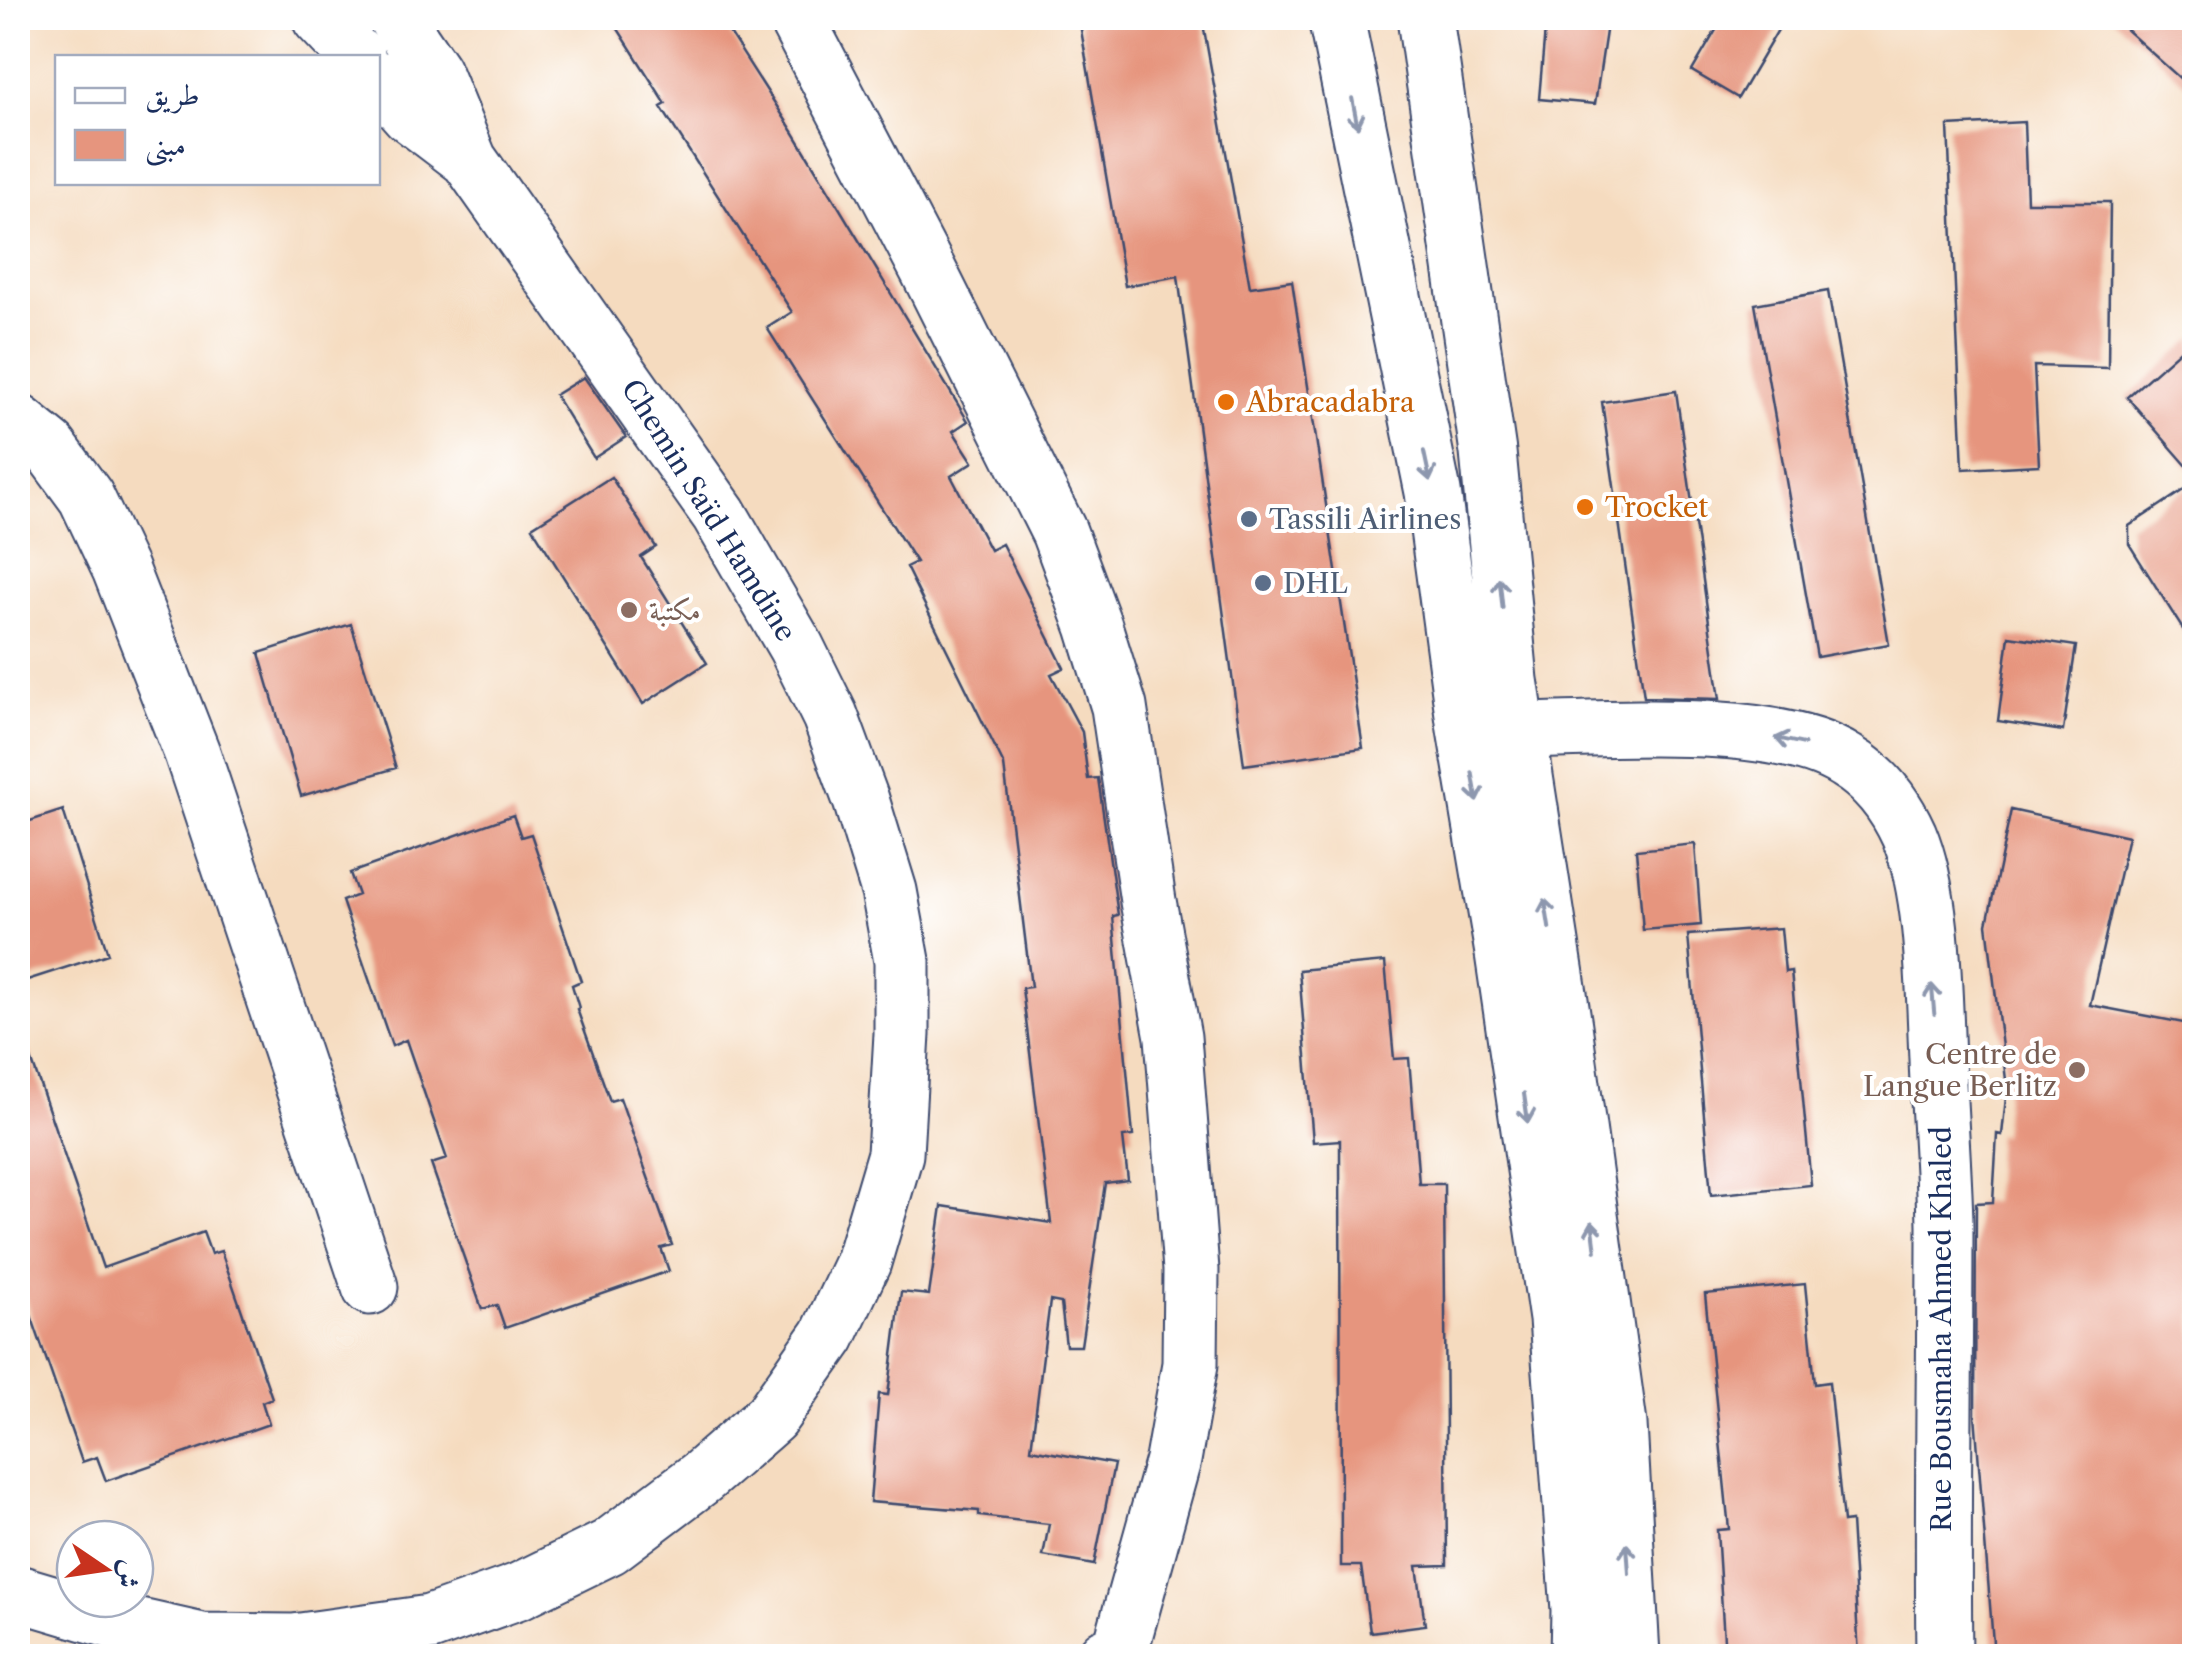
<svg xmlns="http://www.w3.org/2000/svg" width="2212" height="1674" viewBox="0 0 2212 1674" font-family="'Libre Caslon Text',Amiri,serif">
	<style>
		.building { fill: #e6957e }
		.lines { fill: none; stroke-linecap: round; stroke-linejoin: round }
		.street-casing { stroke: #3c496d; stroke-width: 59 }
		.secondary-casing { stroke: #3c496d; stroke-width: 59 }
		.street { stroke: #fff; stroke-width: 55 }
		.secondary { stroke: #fff; stroke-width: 55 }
		.oneway { stroke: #8d97ae }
		.food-dot { fill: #e8710a; stroke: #fff; stroke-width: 4 }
		.service-dot { fill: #5c6f8a; stroke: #fff; stroke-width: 4 }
		.education-dot { fill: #8d6e63; stroke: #fff; stroke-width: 4 }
		.labels { text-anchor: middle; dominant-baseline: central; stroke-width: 8; stroke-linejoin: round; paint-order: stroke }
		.food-label { font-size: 28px; fill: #c56008; stroke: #fff; text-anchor: start }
		.street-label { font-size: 28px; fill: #1b2f5e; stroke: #fff }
		.service-label { font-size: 28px; fill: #4e5e75; stroke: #fff; text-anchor: start }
		.education-label { font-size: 28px; fill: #785e54; stroke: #fff; text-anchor: start }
	</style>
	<rect width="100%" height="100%" fill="#fff"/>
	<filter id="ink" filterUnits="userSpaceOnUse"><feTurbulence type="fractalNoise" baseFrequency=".01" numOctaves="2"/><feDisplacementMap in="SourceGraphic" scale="20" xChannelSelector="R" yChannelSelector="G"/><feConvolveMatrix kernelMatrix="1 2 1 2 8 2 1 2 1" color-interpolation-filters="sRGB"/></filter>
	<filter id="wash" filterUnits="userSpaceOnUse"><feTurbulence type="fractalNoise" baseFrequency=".0048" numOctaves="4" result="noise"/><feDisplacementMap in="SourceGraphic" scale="40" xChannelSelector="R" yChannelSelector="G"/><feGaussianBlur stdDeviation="2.25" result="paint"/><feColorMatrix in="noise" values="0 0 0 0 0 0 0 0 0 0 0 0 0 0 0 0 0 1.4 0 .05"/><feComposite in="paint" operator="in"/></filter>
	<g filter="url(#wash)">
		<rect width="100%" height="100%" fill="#f5dbbf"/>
		<g id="blocks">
			<path class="building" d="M 611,18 L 720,18 L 794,133 L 968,421 L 953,431 L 973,462 L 951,476 L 990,550 L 1002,544 L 1064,668 L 1051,674 L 1082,732 L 1088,779 L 1098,778 L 1118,915 L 1113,916 L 1133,1136 L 1123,1137 L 1128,1180 L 1105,1183 L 1081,1346 L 1066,1346 L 1061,1303 L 1050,1301 L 1031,1449 L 1114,1464 L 1094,1565 L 1043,1556 L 1049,1524 L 979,1516 L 979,1511 L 870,1502 L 879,1394 L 888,1395 L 901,1292 L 929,1295 L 942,1206 L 1051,1223 L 1022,988 L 1031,987 L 1004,765 L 906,567 L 916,562 L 767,328 L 792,312 L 661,107 L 666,104 Z
				M 1079,18 L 1202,18 L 1250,287 L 1292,281 L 1363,748 L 1244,765 L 1178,276 L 1125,286 Z
				M 1546,18 L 1608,18 L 1595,104 L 1539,99 Z
				M 1723,18 L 1785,18 L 1738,98 L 1692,71 Z
				M 2113,18 L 2194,18 L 2194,91 Z
				M 2024,122 L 2027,202 L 2110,202 L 2108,368 L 2034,366 L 2039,465 L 1963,469 L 1948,126 Z
				M 1828,291 L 1889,644 L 1817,657 L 1755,304 Z
				M 2194,338 L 2194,474 L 2127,397 Z
				M 584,377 L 626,437 L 594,458 L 555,395 Z
				M 1676,391 L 1720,699 L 1644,697 L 1602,402 Z
				M 611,477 L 656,547 L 641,557 L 707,663 L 643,704 L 532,527 Z
				M 2194,483 L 2194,647 L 2129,544 L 2129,526 Z
				M 351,624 L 396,768 L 301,796 L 259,653 Z
				M 2009,636 L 2076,646 L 2063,731 L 1998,721 Z
				M 63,810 L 108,954 L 18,983 L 18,825 Z
				M 2011,810 L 2128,836 L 2090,1005 L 2194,1025 L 2194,1656 L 1994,1656 L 1975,1414 L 1976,1203 L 1993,1202 L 1997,1134 L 2002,1135 L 2007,1088 L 1987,924 Z
				M 513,815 L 521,837 L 531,834 L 581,981 L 572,985 L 579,1008 L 577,1009 L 610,1101 L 620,1098 L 672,1245 L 661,1248 L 669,1271 L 505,1328 L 497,1305 L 482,1309 L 431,1164 L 447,1159 L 406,1040 L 392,1046 L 342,901 L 358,895 L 350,873 Z
				M 1695,844 L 1701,925 L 1643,930 L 1636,850 Z
				M 1781,928 L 1785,972 L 1791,971 L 1811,1185 L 1711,1195 L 1688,935 Z
				M 1385,962 L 1394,1059 L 1409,1058 L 1419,1184 L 1444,1184 L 1447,1565 L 1417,1566 L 1425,1625 L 1370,1632 L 1361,1566 L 1341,1566 L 1340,1140 L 1313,1142 L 1299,970 Z
				M 25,1041 L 103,1268 L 203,1232 L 211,1254 L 221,1251 L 272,1398 L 262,1402 L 269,1424 L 106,1481 L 97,1457 L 82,1462 L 18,1278 L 18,1043 Z
				M 1805,1284 L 1815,1384 L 1829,1382 L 1843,1522 L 1851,1521 L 1859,1656 L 1725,1656 L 1717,1530 L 1729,1529 L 1705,1294 Z"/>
		</g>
	</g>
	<g filter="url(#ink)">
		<use href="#blocks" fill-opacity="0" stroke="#3c496d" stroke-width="2.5"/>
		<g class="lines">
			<g class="street-casing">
				<path id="street" d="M 796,18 L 928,270 L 1059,532 L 1094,626 L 1119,707 L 1148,901 L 1173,1037 L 1191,1270 L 1190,1364 L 1173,1460 L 1120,1651 L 1106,1656
					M 18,422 L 50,448 L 86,497 L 120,569 L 192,753 L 370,1287
					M 1518,731 C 1604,730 1774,715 1846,761 C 1875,778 1895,804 1909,835 C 1934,894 1934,994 1937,1059 C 1939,1114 1944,1170 1945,1225 C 1945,1369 1942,1513 1944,1656"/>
			</g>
			<g class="secondary-casing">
				<path id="secondary" d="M 320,18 L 358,58
					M 1336,18 L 1433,492 L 1465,729 L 1503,953 L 1557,1319 L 1579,1610 L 1578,1656
					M 1425,18 L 1488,452 L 1510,680 L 1564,1026 L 1619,1424 L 1632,1656
					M 378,79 L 409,114 L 467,158
					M 18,1593 L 109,1620 L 202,1641 L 294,1642 L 430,1623 L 519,1591 L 609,1547 L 702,1477 L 771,1417 L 828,1336 L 863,1262 L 895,1154 L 902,1034 L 902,961 L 889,891 L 861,800 L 830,716 L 796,647 L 719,514 L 469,160 L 433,72 L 396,18"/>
			</g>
			<use href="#street" class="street"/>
			<use href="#secondary" class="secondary"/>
		</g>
		<defs><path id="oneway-shaft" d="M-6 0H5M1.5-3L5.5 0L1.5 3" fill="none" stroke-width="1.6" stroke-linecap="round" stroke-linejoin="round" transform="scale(2.5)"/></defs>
		<g class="oneway">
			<use href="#oneway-shaft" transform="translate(1355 113) rotate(79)"/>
			<use href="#oneway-shaft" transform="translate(1427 466) rotate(78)"/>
			<use href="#oneway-shaft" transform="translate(1501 593) rotate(-96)"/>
			<use href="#oneway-shaft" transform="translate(1790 741) rotate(-168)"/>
			<use href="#oneway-shaft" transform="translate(1475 787) rotate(80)"/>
			<use href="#oneway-shaft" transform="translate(1547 914) rotate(-99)"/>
			<use href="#oneway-shaft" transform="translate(1933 999) rotate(-95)"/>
			<use href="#oneway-shaft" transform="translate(1526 1108) rotate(82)"/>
			<use href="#oneway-shaft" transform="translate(1594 1236) rotate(-97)"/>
			<use href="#oneway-shaft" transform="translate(1628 1559) rotate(-94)"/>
		</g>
	</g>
	<g class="food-dot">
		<circle cx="1226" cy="402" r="10"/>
		<circle cx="1585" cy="507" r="10"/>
	</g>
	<g class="service-dot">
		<circle cx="1249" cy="519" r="10"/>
		<circle cx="1263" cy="583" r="10"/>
	</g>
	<g class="education-dot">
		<circle cx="629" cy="610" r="10"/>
		<circle cx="2077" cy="1070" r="10"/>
	</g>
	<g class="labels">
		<g class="food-label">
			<text x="1246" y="402">Abracadabra</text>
			<text x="1605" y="507">Trocket</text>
		</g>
		<g class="street-label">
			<text transform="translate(709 510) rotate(58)">Chemin Saïd Hamdine</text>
			<text transform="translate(1941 1329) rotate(-90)">Rue Bousmaha Ahmed Khaled</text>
		</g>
		<g class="service-label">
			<text x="1269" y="519">Tassili Airlines</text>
			<text x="1283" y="583">DHL</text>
		</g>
		<g class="education-label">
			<text x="649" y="610">مكتبة</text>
			<text x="2057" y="1054" text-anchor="end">Centre de<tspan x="2057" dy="32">Langue Berlitz</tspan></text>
		</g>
	</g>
	<rect width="2212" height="1674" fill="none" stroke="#fff" stroke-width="60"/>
	<rect x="55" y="55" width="325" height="130" fill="#ffffff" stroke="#a4acbf" stroke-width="2.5"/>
	<rect x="75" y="88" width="50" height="15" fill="#ffffff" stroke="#a4acbf" stroke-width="2.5"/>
	<text x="145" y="105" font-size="30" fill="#1b2f5e">طريق</text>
	<rect x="75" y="130" width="50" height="30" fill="#e6957e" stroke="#a4acbf" stroke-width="2.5"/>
	<text x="145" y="155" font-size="30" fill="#1b2f5e">مبنى</text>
	<g transform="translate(105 1569) rotate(103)"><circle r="48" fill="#ffffff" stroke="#a4acbf" stroke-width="2.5"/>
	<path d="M0-8L18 38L0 25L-18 38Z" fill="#c8321e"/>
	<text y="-15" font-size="28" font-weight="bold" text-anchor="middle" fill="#1b2f5e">ش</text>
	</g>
</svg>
